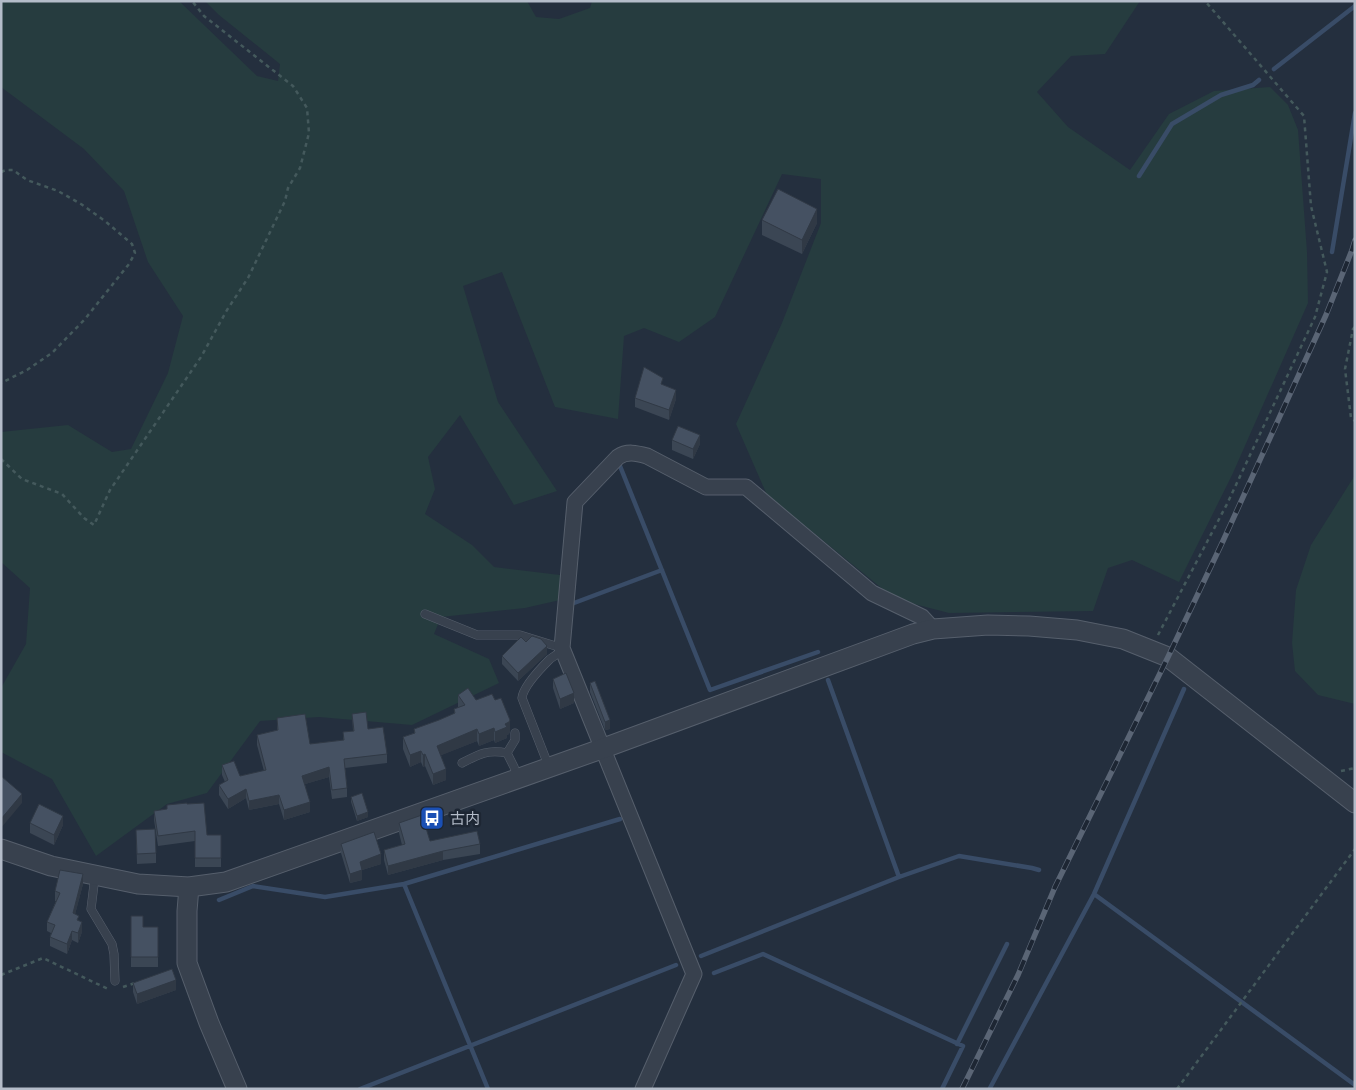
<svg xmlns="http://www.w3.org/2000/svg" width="1356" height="1090" viewBox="0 0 1356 1090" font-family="Quicksand,'Noto Sans JP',sans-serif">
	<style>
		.green { fill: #263c3f }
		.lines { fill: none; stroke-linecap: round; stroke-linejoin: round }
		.stream { stroke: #394c67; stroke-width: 4.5 }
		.service-casing { stroke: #565f6c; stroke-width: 9 }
		.minor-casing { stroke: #565f6c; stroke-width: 17 }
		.tertiary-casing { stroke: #565f6c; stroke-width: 21 }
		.path { stroke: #44595c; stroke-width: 2.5; stroke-dasharray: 4 4; stroke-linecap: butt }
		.service { stroke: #38414e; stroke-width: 8 }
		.minor { stroke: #38414e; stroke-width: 15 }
		.tertiary { stroke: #38414e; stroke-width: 19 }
		.rail-casing { stroke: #5a6575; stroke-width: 5.5 }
		.rail { stroke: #1d2633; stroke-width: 4; stroke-dasharray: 11; stroke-linecap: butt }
		.wall { fill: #3b4654 }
		.shaded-wall { fill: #303945 }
		.building { fill: #455162; stroke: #303945 }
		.labels { text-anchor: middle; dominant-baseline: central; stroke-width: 5; stroke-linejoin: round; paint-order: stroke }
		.poi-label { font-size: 15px; fill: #b4bcc9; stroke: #1d2633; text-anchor: start }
	</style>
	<rect width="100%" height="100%" fill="#242f3e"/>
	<path class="green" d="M 1,1 L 179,1 L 257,76 L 278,81 L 280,64 L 219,15 L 205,1 L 527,1 L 536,17 L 559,19 L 590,8 L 592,1 L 1140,1 L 1105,54 L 1071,56 L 1037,92 L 1068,127 L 1130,170 L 1169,114 L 1214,91 L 1270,87 L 1288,105 L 1298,130 L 1307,252 L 1308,303 L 1233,473 L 1179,582 L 1132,560 L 1108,568 L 1093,611 L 949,613 L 895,599 L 767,495 L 736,424 L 782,323 L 821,223 L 821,179 L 782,174 L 715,317 L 679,342 L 644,328 L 624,336 L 618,419 L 555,407 L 502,272 L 463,286 L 498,402 L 557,491 L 514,505 L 460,415 L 428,457 L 435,489 L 425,514 L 472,545 L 494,567 L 560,575 L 560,600 L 525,608 L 441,617 L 434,634 L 489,659 L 499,683 L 412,725 L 319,717 L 260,721 L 207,793 L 167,804 L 96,856 L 52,779 L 1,752 L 1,688 L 26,644 L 30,588 L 1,562 L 1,432 L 68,425 L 112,452 L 131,449 L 168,373 L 183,316 L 148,262 L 124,191 L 84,149 L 1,87 Z
		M 1355,475 L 1355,704 L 1318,695 L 1295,671 L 1292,643 L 1296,590 L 1311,545 Z"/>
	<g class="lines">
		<path class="stream" d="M 1274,69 L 1355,6
			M 1139,176 L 1172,124 L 1221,95 L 1253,85 L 1259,80
			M 1332,252 L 1355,113
			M 620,466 L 710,690 L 818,652
			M 574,603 L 662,570
			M 828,680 L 899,877
			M 404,884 L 488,1089
			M 1094,894 L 1355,1085
			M 219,900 L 253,886 L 325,897 L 404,884 L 620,819
			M 701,956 L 899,877 L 959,856 L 1032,868 L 1039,870
			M 714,973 L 763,954 L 963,1046 L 942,1089
			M 957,1044 L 1007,944
			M 990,1088 L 1094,894 L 1184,689
			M 360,1089 L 676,965"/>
		<g class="service-casing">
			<path id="service" d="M 425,614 L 477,635 L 520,635 L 562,648
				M 507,753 L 515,740 L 515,733
				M 462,763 C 479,754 488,749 507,753 L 514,767 L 518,778
				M 549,767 L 522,698 C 523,687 542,667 550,659 C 554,656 559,653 563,651
				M 95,876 L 91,909 L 112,944 L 114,954 L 115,981"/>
		</g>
		<g class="minor-casing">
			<path id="minor" d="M 643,1089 L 694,974 L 562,648 L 575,502 L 618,457 C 627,451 636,453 647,456 L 706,487 L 746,487 L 872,593 L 922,617 L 933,629"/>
		</g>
		<g class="tertiary-casing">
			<path id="tertiary" d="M 1,849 L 51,866 L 138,884 L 189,887 L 226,882 L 604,748 L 913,634 L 933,629 L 988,625 L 1029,626 L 1077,630 L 1123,639 L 1168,657 L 1355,803
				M 189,887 L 187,911 L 187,963 L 209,1023 L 237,1089"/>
		</g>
		<path class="path" d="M 1,172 L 6,170 L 13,170 L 27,180 L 58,191 L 81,204 L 105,221 L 132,244 L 135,253 L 129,264 L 85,319 L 52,353 L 27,370 L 1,383
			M 1355,327 L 1353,329 L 1345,369 L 1351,418 L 1355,421
			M 1,459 L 22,479 L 62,494 L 84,518 L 94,525 L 110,490 L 201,357 L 227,310 L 248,278 L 285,201 L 288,188 L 300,168 L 309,133 L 307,108 L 293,86 L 204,16 L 192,1
			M 1158,635 L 1227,504 L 1315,317 L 1327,272 L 1311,206 L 1304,116 L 1205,1
			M 1341,771 L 1355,768
			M 1,975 L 43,958 L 108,989
			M 123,987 L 135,983
			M 1177,1089 L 1355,849"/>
		<use href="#service" class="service"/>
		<use href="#minor" class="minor"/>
		<use href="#tertiary" class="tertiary"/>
		<g class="rail-casing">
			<path id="rail" d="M 962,1089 L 1018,975 L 1055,887 L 1168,657 L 1223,541 L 1326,315 L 1352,250 L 1355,240"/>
		</g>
		<use href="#rail" class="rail"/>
	</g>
	<path class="wall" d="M 762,220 L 817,223 L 802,254 L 762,235 Z
		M 635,398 L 676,399 L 669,420 L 635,407 Z
		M 672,440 L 700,444 L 693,459 L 672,450 Z
		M 526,642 L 547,654 L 518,681 L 502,664 L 502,656 Z
		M 553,679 L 574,703 L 560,709 L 553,688 Z
		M 590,683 L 610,729 L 605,730 L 590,692 Z
		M 458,695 L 476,700 L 495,700 L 510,731 L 509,734 L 507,735 L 507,738 L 495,743 L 494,740 L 479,746 L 477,741 L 441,755 L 446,780 L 433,785 L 425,766 L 423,767 L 421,762 L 410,767 L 403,749 L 403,737 L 414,733 L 414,729 L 439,720 L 454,714 L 454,709 L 458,708 Z
		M 352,714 L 368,729 L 387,754 L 387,763 L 345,768 L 347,788 L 347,797 L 332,799 L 329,777 L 305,784 L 310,812 L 284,820 L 279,804 L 249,810 L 246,798 L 228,809 L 219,795 L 219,785 L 225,782 L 222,775 L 222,765 L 240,776 L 264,771 L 257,745 L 257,735 L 277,730 L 277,718 L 310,744 L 343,740 L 343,732 L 353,731 Z
		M 351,797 L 368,817 L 357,821 L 351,802 Z
		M 187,804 L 207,835 L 221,835 L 221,867 L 195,867 L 195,841 L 158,846 L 154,820 L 154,811 L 167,809 L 167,805 Z
		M 30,823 L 63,825 L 54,845 L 30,833 Z
		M 399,823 L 430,841 L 480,844 L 480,854 L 443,860 L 388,875 L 384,860 L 384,850 L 402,845 L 399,833 Z
		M 136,830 L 156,853 L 156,863 L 137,864 Z
		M 341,844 L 381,864 L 362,870 L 362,880 L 350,883 L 341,853 Z
		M 83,884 L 75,914 L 79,921 L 82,932 L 78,943 L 72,940 L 67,954 L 50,946 L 50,937 L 51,933 L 47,931 L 47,922 L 56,901 L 55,901 L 55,891 Z
		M 131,916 L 143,927 L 158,927 L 158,967 L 131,967 Z
		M 133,983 L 176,990 L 137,1004 L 133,992 Z"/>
	<path class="shaded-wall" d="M 817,209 L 817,223 L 802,254 L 802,240 Z
		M 676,390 L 676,399 L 669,420 L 669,410 Z
		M 700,435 L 700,444 L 693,459 L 693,449 Z
		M 547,646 L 547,654 L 518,681 L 518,673 Z
		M 574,693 L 574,703 L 560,709 L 560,699 Z
		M 510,720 L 510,731 L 509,734 L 507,735 L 507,738 L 495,743 L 495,732 Z
		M 610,720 L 610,729 L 605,730 L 605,722 Z
		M 494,728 L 494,740 L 479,746 L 479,734 Z
		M 477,729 L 477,741 L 437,757 L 437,746 Z
		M 421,751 L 421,762 L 410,767 L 410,755 Z
		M 425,754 L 425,766 L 423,767 L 423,755 Z
		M 329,767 L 329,777 L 302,785 L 302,776 Z
		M 446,769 L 446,780 L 433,785 L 433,774 Z
		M 246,789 L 246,798 L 228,809 L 228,799 Z
		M 22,794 L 22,803 L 1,828 L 1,819 Z
		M 279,795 L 279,804 L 249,810 L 249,801 Z
		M 310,802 L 310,812 L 284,820 L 284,810 Z
		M 368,812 L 368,817 L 357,821 L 357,816 Z
		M 63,816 L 63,825 L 54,845 L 54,835 Z
		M 443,851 L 443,860 L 388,875 L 388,866 Z
		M 381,854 L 381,864 L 362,870 L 362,880 L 350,883 L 350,874 L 360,862 Z
		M 83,874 L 83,884 L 73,923 L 73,913 Z
		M 82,922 L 82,932 L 78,943 L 78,933 Z
		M 72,931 L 72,940 L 67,954 L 67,944 Z
		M 176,980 L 176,990 L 137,1004 L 137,994 Z"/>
	<path class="building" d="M 778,189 L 817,209 L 802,240 L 762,220 Z
		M 644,367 L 663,378 L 661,384 L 676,390 L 669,410 L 635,398 Z
		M 678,426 L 700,435 L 693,449 L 672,440 Z
		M 532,636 L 541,639 L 547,646 L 518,673 L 502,656 L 521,637 L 526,642 Z
		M 566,673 L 574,693 L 560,699 L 553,679 Z
		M 595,681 L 610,720 L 605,722 L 590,683 Z
		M 468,688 L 476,700 L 492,694 L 495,700 L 501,698 L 510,720 L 509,722 L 505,724 L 507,727 L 495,732 L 494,728 L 479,734 L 477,729 L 437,746 L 446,769 L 433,774 L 425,754 L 423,755 L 421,751 L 410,755 L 403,737 L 415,733 L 414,729 L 439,720 L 455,713 L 454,709 L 465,705 L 458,695 Z
		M 366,712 L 368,729 L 383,727 L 387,754 L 344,759 L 347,788 L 332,790 L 329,767 L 302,776 L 310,802 L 284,810 L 279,795 L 249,801 L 246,789 L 228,799 L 219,785 L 228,780 L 222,765 L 234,761 L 240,776 L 266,770 L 257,735 L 278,730 L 277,718 L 305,714 L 310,744 L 344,740 L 343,732 L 354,731 L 352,714 Z
		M 1,776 L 22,794 L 1,819 Z
		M 362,793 L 368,812 L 357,816 L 351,797 Z
		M 187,803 L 187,804 L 204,803 L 207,835 L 221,835 L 221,858 L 195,858 L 195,831 L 158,836 L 154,811 L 167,809 L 167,805 Z
		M 39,804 L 63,816 L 54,835 L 30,823 Z
		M 422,815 L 430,841 L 477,831 L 480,844 L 443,851 L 388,866 L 384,850 L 405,844 L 399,823 Z
		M 155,829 L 156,853 L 137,854 L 136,830 Z
		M 374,832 L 381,854 L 360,862 L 362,870 L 350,874 L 341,844 Z
		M 60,870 L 83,874 L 73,913 L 79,916 L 77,920 L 82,922 L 78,933 L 72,931 L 67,944 L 50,937 L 55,925 L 47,922 L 60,893 L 55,891 Z
		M 131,916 L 143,916 L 143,927 L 158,927 L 158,957 L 131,957 Z
		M 172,969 L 176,980 L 137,994 L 133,983 Z"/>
	<defs>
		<g id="bus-square" transform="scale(1.25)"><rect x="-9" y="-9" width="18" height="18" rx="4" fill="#1a4fb4" stroke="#1d2633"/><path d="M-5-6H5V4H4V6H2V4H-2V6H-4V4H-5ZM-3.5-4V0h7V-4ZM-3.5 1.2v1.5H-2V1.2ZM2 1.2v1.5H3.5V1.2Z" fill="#fff"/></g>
	</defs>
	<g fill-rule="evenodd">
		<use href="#bus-square" x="432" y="818"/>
	</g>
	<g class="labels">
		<g class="poi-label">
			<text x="450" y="818">古内</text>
		</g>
	</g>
	<rect width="1356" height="1090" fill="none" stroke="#b4bcc9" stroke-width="5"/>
</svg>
